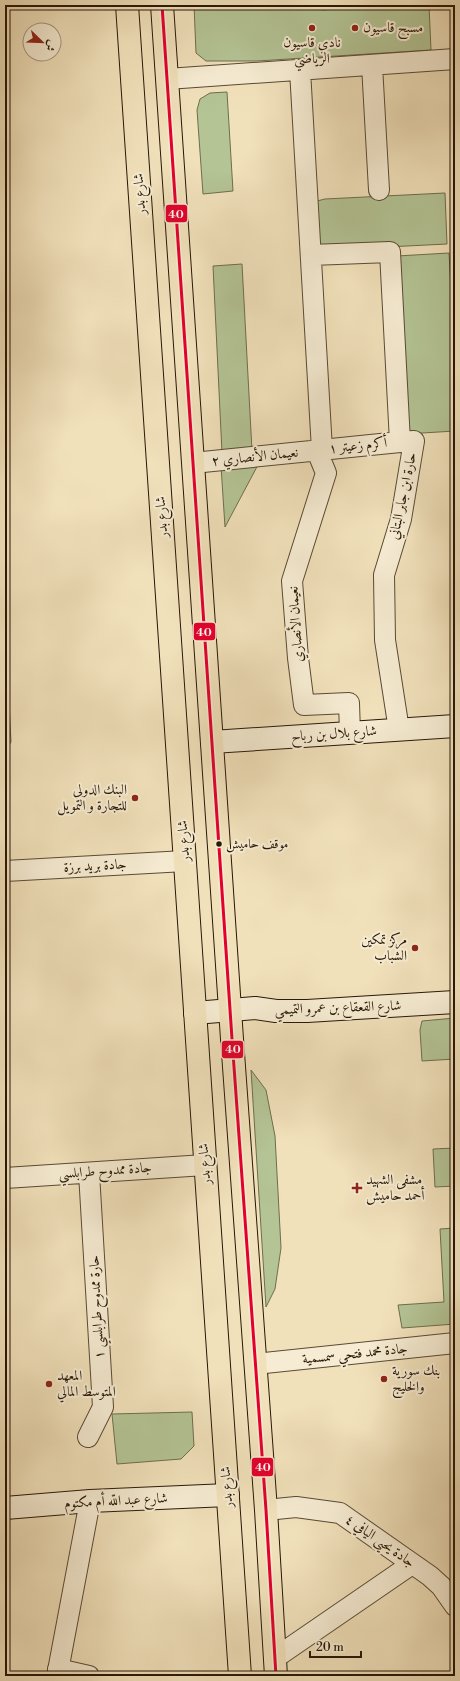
<svg xmlns="http://www.w3.org/2000/svg" width="460" height="1681" viewBox="0 0 460 1681" font-family="'Libre Bodoni',Amiri,serif">
	<style>
		.green { fill: #b4c495; stroke: #6e6e4e }
		.water { fill: #9ebbba; stroke: #6f7972 }
		.lines { fill: none; stroke-linecap: round; stroke-linejoin: round }
		.street-casing { stroke: #5a4a34; stroke-width: 22 }
		.secondary-casing { stroke: #281707; stroke-width: 24 }
		.primary-casing { stroke: #281707; stroke-width: 24 }
		.street { stroke: #f6ecd3; stroke-width: 20 }
		.secondary { stroke: #f6ecd3; stroke-width: 22 }
		.primary { stroke: #f1e1bb; stroke-width: 22 }
		.bus-1-casing { stroke: #f6ecd3; stroke-width: 6 }
		.bus-1 { stroke: #e4002b; stroke-width: 3 }
		.poi-dot { fill: #8f2418; stroke: #f6ecd3; stroke-width: 1.5 }
		.bus-dot { fill: #281707; stroke: #f6ecd3; stroke-width: 1.5 }
		.labels { text-anchor: middle; dominant-baseline: central; stroke-width: 4; stroke-linejoin: round; paint-order: stroke }
		.bus-label { font-size: 13px; fill: #281707; stroke: #f6ecd3; text-anchor: start }
		.poi-label { font-size: 14px; fill: #281707; stroke: #f6ecd3; text-anchor: start }
		.street-label { font-size: 14px; fill: #281707; stroke: #f6ecd3 }
		.line-badge { stroke: #f6ecd3; stroke-width: 1.5 }
		.badge-label { font-size: 11px; text-anchor: middle; font-weight: bold; fill: #fff }
	</style>
	<rect width="100%" height="100%" fill="#f1e1bb"/>
	<filter id="stains"><feTurbulence type="fractalNoise" baseFrequency=".005" numOctaves="4"/><feColorMatrix values="0 0 0 0 .2 0 0 0 0 .09 0 0 0 0 .02 0 0 0 .5 -.17"/></filter>
	<radialGradient id="worn" r=".72"><stop offset=".6" stop-color="#630" stop-opacity="0"/><stop offset="1" stop-color="#630" stop-opacity=".3"/></radialGradient>
	<path class="green" d="M 194,5 L 429,5 L 431,50 L 257,61 L 206,61 L 196,53 Z
		M 227,92 L 233,191 L 203,194 L 197,110 L 200,99 L 210,93 Z
		M 445,193 L 447,244 L 326,250 L 318,248 L 317,201 L 325,199 Z
		M 449,253 L 455,359 L 455,431 L 406,434 L 397,256 Z
		M 242,264 L 252,451 L 222,453 L 213,266 Z
		M 259,463 L 225,527 L 221,466 Z
		M 5,625 L 11,742 L 5,751 Z
		M 455,1018 L 455,1059 L 422,1061 L 420,1030 L 422,1021 Z
		M 251,1070 L 266,1090 L 275,1136 L 281,1248 L 275,1289 L 266,1307 Z
		M 455,1148 L 455,1186 L 435,1187 L 433,1149 Z
		M 455,1228 L 455,1324 L 402,1328 L 398,1305 L 444,1302 L 440,1229 Z
		M 192,1412 L 194,1446 L 181,1459 L 117,1464 L 112,1414 Z"/>
	<path class="water" d="M 322,5 L 391,5 L 322,10 Z"/>
	<g class="lines">
		<g class="street-casing">
			<path id="street" d="M 372,65 L 379,190
				M 300,70 L 322,450
				M 167,79 L 455,59
				M 311,255 L 390,252 L 400,442 L 414,441 L 401,519 L 384,575 L 385,640 L 399,730
				M 317,451 L 326,473 L 292,581 L 298,658 L 304,705 L 349,703 L 350,733
				M 193,463 L 400,442
				M 5,871 L 185,861
				M 5,1178 L 205,1165
				M 255,1364 L 455,1343
				M 88,1437 L 103,1407 L 89,1173
				M 266,1510 L 296,1507 L 340,1513 L 430,1576 L 441,1586 L 455,1606
				M 275,1658 L 412,1564
				M 58,1669 L 89,1676
				M 57,1676 L 90,1501"/>
		</g>
		<g class="secondary-casing">
			<path id="secondary" d="M 212,742 L 455,726
				M 195,1013 L 255,1008 L 276,1011 L 307,1011 L 455,1002
				M 5,1508 L 90,1501 L 228,1495"/>
		</g>
		<g class="primary-casing">
			<path id="primary" d="M 127,5 L 240,1676
				M 162,5 L 232,1039 L 266,1510 L 276,1676"/>
		</g>
		<use href="#street" class="street"/>
		<use href="#secondary" class="secondary"/>
		<use href="#primary" class="primary"/>
		<g class="bus-1-casing">
			<path id="bus-1" d="M 162,5 L 232,1039 L 266,1510 L 276,1676"/>
		</g>
		<use href="#bus-1" class="bus-1"/>
	</g>
	<g class="poi-dot">
		<circle cx="312" cy="28" r="4"/>
		<circle cx="355" cy="28" r="4"/>
		<circle cx="135" cy="798" r="4"/>
		<circle cx="415" cy="948" r="4"/>
		<path d="M355 1182h4v4h4v4h-4v4h-4v-4h-4v-4h4z"/>
		<circle cx="384" cy="1379" r="4"/>
		<circle cx="49" cy="1384" r="4"/>
	</g>
	<circle class="bus-dot" cx="219" cy="844" r="3.5"/>
	<g class="labels">
		<g class="bus-label">
			<text x="226" y="844">موقف حاميش</text>
		</g>
		<g class="poi-label">
			<text x="363" y="28">مسبح قاسيون</text>
			<text x="312" y="43" text-anchor="middle">نادي قاسيون<tspan x="312" dy="16">الرياضي</tspan></text>
			<text x="127" y="790" text-anchor="end">البنك الدولي<tspan x="127" dy="16">للتجارة و التمويل</tspan></text>
			<text x="407" y="940" text-anchor="end">مركز تمكين<tspan x="407" dy="16">الشباب</tspan></text>
			<text x="366" y="1180">مشفى الشهيد<tspan x="366" dy="16">أحمد حاميش</tspan></text>
			<text x="392" y="1371">بنك سورية<tspan x="392" dy="16">والخليج</tspan></text>
			<text x="57" y="1376">المعهد<tspan x="57" dy="16">المتوسط المالي</tspan></text>
		</g>
		<g class="street-label">
			<text transform="translate(140 194) rotate(-94)">شارع بدر</text>
			<text transform="translate(358 446) rotate(-6)">أكرم زعيتر ١</text>
			<text transform="translate(255 457) rotate(-6)">نعيمان الأنصاري ٢</text>
			<text transform="translate(403 496) rotate(-78)">حارة ابن جابر البتاني</text>
			<text transform="translate(162 517) rotate(-94)">شارع بدر</text>
			<text transform="translate(296 624) rotate(-94)">نعيمان الأنصاري</text>
			<text transform="translate(334 734) rotate(-4)">شارع بلال بن رباح</text>
			<text transform="translate(184 841) rotate(-94)">شارع بدر</text>
			<text transform="translate(95 866) rotate(-3)">جادة بريد برزة</text>
			<text transform="translate(338 1008) rotate(-2)">شارع القعقاع بن عمرو التميمي</text>
			<text transform="translate(205 1164) rotate(-94)">شارع بدر</text>
			<text transform="translate(105 1171) rotate(-4)">جادة ممدوح طرابلسي</text>
			<text transform="translate(97 1307) rotate(-93)">حارة ممدوح طرابلسي ١</text>
			<text transform="translate(355 1354) rotate(-6)">جادة محمد فتحي سمسمية</text>
			<text transform="translate(227 1487) rotate(-94)">شارع بدر</text>
			<text transform="translate(116 1501) rotate(-3)">شارع عبد اللّه أم مكتوم</text>
			<text transform="translate(380 1541) rotate(35)">جادة يحيى اليافي ٤</text>
		</g>
	</g>
	<g class="line-badge">
		<rect x="165" y="204" width="23" height="19" rx="4" fill="#e4002b"/>
		<rect x="193" y="622" width="23" height="19" rx="4" fill="#e4002b"/>
		<rect x="221" y="1040" width="23" height="19" rx="4" fill="#e4002b"/>
		<rect x="251" y="1457" width="23" height="20" rx="4" fill="#e4002b"/>
	</g>
	<g class="badge-label">
		<text x="176" y="218">40</text>
		<text x="204" y="636">40</text>
		<text x="233" y="1053">40</text>
		<text x="263" y="1471">40</text>
	</g>
	<rect width="460" height="1681" fill="none" stroke="#f1e1bb" stroke-width="20"/>
	<rect x="6" y="6" width="448" height="1669" fill="none" stroke="#281707" stroke-width="2"/>
	<rect x="10" y="10" width="440" height="1661" fill="none" stroke="#281707"/>
	<g transform="translate(42 42) rotate(113)"><circle r="19" fill="#f6ecd3" stroke="#a49781"/>
	<path d="M0-3L7 15L0 10L-7 15Z" fill="#8f2418"/>
	<text y="-6" font-size="11" font-weight="bold" text-anchor="middle" fill="#281707">ش</text>
	</g>
	<path d="M310 1651v6h51v-6" fill="none" stroke="#281707" stroke-width="2"/>
	<text x="316" y="1651" font-size="12" fill="#281707" stroke="#f6ecd3" stroke-width="3" paint-order="stroke">20 m</text>
	<rect width="100%" height="100%" filter="url(#stains)"/>
	<rect width="100%" height="100%" fill="url(#worn)"/>
</svg>
